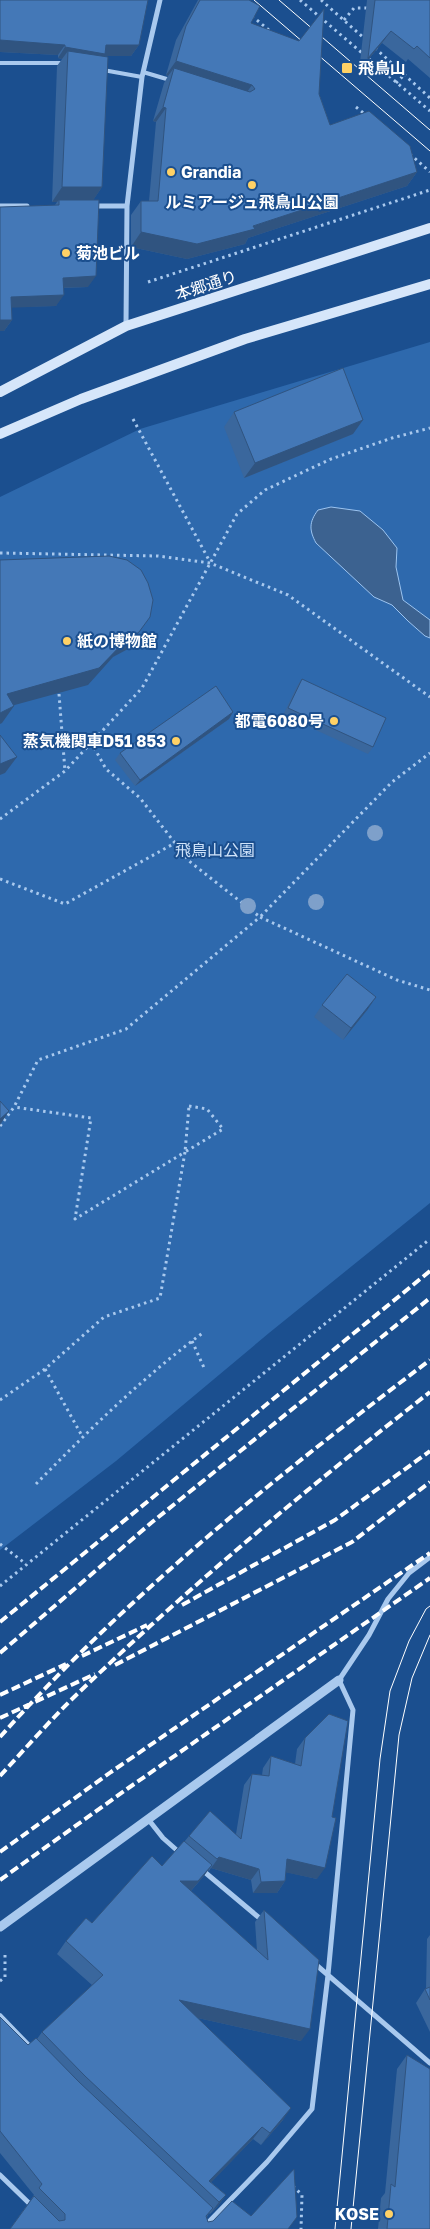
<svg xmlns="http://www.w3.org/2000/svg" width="430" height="2229" viewBox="0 0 430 2229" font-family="'Golos Text','Noto Sans JP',sans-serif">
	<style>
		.green { fill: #2e69ad }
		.water { fill: #3c6290; stroke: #9cc4f0 }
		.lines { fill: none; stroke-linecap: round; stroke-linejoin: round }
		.path { stroke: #a9c9ee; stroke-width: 3; stroke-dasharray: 2.5 4; stroke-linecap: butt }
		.service { stroke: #a9c9ee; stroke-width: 4 }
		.minor { stroke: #a9c9ee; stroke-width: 5 }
		.tertiary { stroke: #a9c9ee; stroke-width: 9 }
		.secondary { stroke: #d6e6fa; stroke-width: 10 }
		.tram { stroke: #fff; stroke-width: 1 }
		.rail { stroke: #fff; stroke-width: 4; stroke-dasharray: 9 4; stroke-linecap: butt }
		.tree { fill: #7ea0ca }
		.wall { fill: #3a679d }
		.shaded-wall { fill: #305480 }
		.building { fill: #4478b7; stroke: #305480 }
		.poi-dot { fill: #ffd166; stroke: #1b4f8f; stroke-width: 2 }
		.labels { text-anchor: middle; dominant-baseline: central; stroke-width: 4; stroke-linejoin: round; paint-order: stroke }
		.poi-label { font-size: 16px; font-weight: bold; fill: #fff; stroke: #1b4f8f; text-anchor: start }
		.street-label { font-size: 16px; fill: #fff; stroke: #1b4f8f }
		.park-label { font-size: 16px; fill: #cfe3fa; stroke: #1b4f8f }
	</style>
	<rect width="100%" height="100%" fill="#1b4f8f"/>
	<path class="green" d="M 430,342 L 430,1203 L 269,1333 L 116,1461 L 0,1550 L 0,497 L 140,429 Z"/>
	<path class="water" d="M 331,507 L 360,511 L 383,530 L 397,548 L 396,567 L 403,600 L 430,620 L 430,638 L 425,636 L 408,621 L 392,605 L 374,597 L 316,543 C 309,530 309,522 318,510 Z"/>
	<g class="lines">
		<path class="path" d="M 300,0 L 430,111
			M 321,0 L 365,39
			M 252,16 L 270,31
			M 344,20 L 354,8 L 369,8
			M 375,48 L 430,98
			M 396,83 L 404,75
			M 356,107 L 366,115
			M 410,154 L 430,172
			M 148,282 L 430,190
			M 133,419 L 210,562
			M 0,553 L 158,556 L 210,563 L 288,595 L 430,697
			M 59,694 L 65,771
			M 91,742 L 106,769 L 140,798 L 189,861 L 260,917 L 392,782 L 430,753
			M 0,819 L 65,771 L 142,688 L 237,514 L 265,490 L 331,459 L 392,438 L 430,428
			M 0,879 L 65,904 L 175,843
			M 189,1106 L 207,1109 L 223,1129 L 185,1152 Z
			M 0,1126 L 14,1107 L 38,1060 L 126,1029 L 260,917 L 397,980 L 430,990
			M 192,1341 L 205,1370
			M 45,1369 L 82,1436
			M 0,1400 L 45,1369 L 104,1317 L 160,1298 L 185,1152 L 75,1219 L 91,1118 L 14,1107
			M 36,1484 C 89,1430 143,1377 204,1332
			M 0,1544 L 26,1564
			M 0,1586 L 430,1239
			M 0,1981 L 5,1977 L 5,1954
			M 293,2186 L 302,2195 L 301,2229"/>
		<path class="service" d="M 0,63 L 64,63
			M 103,70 L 142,77
			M 143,72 L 170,80
			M 0,2015 L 31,2047"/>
		<path class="minor" d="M 0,206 L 27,206
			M 93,206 L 127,206
			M 126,325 L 127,206 L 142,77 L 160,0
			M 148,1819 L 163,1838 L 180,1853
			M 201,1869 L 263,1921
			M 314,1963 L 430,2063
			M 0,2175 L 33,2207
			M 202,2229 L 267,2162 L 312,2109 L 328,1975 L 353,1710 L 339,1680 L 369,1635 L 388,1599 L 409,1573 L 430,1557"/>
		<path class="tertiary" d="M 0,1927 L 339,1680"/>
		<path class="secondary" d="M 0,392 L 126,326 L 430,228
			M 0,434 L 81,399 L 245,339 L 430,284"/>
		<path class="tram" d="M 254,0 L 430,151
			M 279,0 L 430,130
			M 335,2229 L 380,1759 L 390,1691 L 409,1641 L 426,1609 L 430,1606
			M 351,2229 L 399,1735 L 412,1678 L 430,1635"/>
		<path class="rail" d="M 182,1605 L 335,1520 L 430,1451
			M 0,1622 L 430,1271
			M 0,1653 L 151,1523 L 430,1298
			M 82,1656 L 147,1625
			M 115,1665 L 352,1542 L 430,1482
			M 0,1695 L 66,1664
			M 0,1718 L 95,1674
			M 0,1737 C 127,1595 278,1475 430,1360
			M 0,1776 C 23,1751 46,1725 70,1701 C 184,1591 306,1489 430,1392
			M 0,1852 L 111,1772 L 430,1553
			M 0,1880 L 127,1789 L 430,1578"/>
	</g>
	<g class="tree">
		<circle cx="375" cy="833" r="8"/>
		<circle cx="316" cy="902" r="8"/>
		<circle cx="248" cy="906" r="8"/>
	</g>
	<path class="wall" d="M 0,0 L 139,45 L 131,56 L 104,56 L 103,57 L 102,187 L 93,200 L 88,287 L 64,288 L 56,306 L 12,307 L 12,320 L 4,331 L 0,331 L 55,205 L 57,202 L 52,202 L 57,66 L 62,59 L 58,58 L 58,55 L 0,52 Z
		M 198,0 L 249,0 L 251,23 L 319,94 L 330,125 L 417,172 L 407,186 L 248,238 L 245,244 L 187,259 L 131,247 L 131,215 L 141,201 L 149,201 L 156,122 L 153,121 L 164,83 L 168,76 L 166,75 L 176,40 Z
		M 367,0 L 430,0 L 430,78 L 408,59 L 406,62 L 382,43 L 359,71 Z
		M 234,412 L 353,434 L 244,478 L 224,427 Z
		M 302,679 L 373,747 L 368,754 L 283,715 L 297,686 Z
		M 233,712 L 229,719 L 135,786 L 115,760 L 120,753 Z
		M 322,1005 L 368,1009 L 343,1040 L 314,1017 Z
		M 305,1738 L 317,1879 L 286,1872 L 285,1881 L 277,1893 L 253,1893 L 251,1880 L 211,1868 L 209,1871 L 208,1870 L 203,1877 L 191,1891 L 257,1951 L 255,1922 L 264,1910 L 301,2041 L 198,2018 L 283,2120 L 261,2145 L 253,2139 L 211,2182 L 226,2195 L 217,2207 L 210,2214 L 209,2213 L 207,2217 L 208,2222 L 251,2216 L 288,2229 L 10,2229 L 34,2195 L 0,2153 L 0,2017 L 28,2045 L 37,2039 L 42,2032 L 92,1985 L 57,1954 L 66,1941 L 92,1923 L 162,1866 L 184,1842 L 189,1836 L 236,1834 L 244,1785 L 252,1774 L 262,1775 L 263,1768 L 271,1756 L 295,1764 L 297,1749 Z
		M 430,1935 L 430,2032 L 416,2003 L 425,1989 L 426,1989 L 427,1939 Z
		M 407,2055 L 430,2229 L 378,2229 L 381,2198 L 385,2193 L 397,2069 Z"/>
	<path class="shaded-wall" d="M 391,31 L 382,43 L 359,71 L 368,58 Z
		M 0,40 L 65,45 L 58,55 L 0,52 Z
		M 106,45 L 139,45 L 131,56 L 104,56 L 98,65 L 68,51 L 62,59 L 58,58 L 65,47 Z
		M 176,61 L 252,85 L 242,99 L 174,68 L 168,76 L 166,75 Z
		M 163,107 L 166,108 L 156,122 L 153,121 Z
		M 417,172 L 407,186 L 248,238 L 245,244 L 187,259 L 131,247 L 141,232 L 253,226 Z
		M 62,187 L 102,187 L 92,202 L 59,200 L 57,202 L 52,202 Z
		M 96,276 L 88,287 L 56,288 L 63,278 Z
		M 64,295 L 56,306 L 4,308 L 11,297 Z
		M 0,320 L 12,320 L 4,331 L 0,331 Z
		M 363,420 L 353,434 L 244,478 L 255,463 Z
		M 139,632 L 128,649 L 113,657 L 88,685 L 0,709 L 7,694 L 125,641 Z
		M 14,706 L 2,723 L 0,724 L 0,713 Z
		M 233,712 L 229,719 L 135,786 L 140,780 Z
		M 17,757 L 5,773 L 0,775 L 0,764 Z
		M 376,997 L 368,1009 L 343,1040 L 351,1028 Z
		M 9,1111 L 0,1125 L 0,1119 Z
		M 219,1857 L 259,1869 L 251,1880 L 211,1868 L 209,1871 Z
		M 287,1859 L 325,1868 L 317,1879 L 279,1871 Z
		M 212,1865 L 203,1877 L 189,1893 L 180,1881 Z
		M 285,1881 L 277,1893 L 253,1893 L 261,1882 Z
		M 179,2000 L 310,2029 L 301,2041 L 171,2012 Z
		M 291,2108 L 283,2120 L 261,2145 L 270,2133 Z
		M 262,2127 L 253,2139 L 205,2189 L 209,2181 Z
		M 226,2195 L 217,2207 L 210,2214 L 219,2202 Z"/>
	<path class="building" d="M 0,0 L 148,0 L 139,45 L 106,45 L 105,54 L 65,47 L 65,45 L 0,40 Z
		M 200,0 L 249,0 L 260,6 L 251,23 L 299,41 L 324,9 L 319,94 L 330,125 L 369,111 L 410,146 L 417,172 L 253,226 L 255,229 L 197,244 L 141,232 L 141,201 L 158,201 L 166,108 L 163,107 L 174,68 L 250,92 L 255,89 L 252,85 L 176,61 L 186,26 Z
		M 375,0 L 430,0 L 430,58 L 417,46 L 414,49 L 391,31 L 368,58 Z
		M 68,51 L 108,57 L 102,187 L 62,187 Z
		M 59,200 L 99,200 L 96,276 L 63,278 L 64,295 L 11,297 L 12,320 L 0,320 L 0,207 L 59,205 Z
		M 343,368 L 363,420 L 255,463 L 234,412 Z
		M 109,556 L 127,560 L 141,570 L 148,583 L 153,600 L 150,617 L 139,632 L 125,641 L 99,668 L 7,694 L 14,706 L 0,713 L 0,560 Z
		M 302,679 L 386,718 L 373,747 L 288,708 Z
		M 216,686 L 233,712 L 140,780 L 120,753 Z
		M 0,735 L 17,757 L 0,764 Z
		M 347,974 L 376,997 L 351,1028 L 322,1005 Z
		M 0,1101 L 9,1111 L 0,1119 Z
		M 329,1714 L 348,1721 L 332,1817 L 336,1818 L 325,1868 L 287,1859 L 285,1881 L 261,1882 L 259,1869 L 219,1857 L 217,1859 L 189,1836 L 210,1811 L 241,1839 L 252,1774 L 269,1776 L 271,1756 L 301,1766 L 305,1738 Z
		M 184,1841 L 212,1865 L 198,1881 L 180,1881 L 268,1960 L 264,1910 L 319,1960 L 310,2029 L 179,2000 L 291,2108 L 270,2133 L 262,2127 L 209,2181 L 226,2195 L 219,2202 L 85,2076 L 42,2032 L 103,1975 L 66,1941 L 86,1918 L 92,1923 L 152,1856 L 162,1866 Z
		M 430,1987 L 430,2000 L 425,1989 Z
		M 0,2017 L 28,2045 L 36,2038 L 79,2082 L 213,2208 L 206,2216 L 208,2222 L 213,2221 L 232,2201 L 251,2216 L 294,2169 L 297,2217 L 288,2229 L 10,2229 L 34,2196 L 59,2221 L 65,2220 L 65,2214 L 39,2188 L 42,2184 L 0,2131 Z
		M 407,2055 L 430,2069 L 430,2229 L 387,2229 L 391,2184 L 395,2187 Z"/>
	<g class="poi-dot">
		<rect x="341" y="62" width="12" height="12" rx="2.5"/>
		<circle cx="171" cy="172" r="5"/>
		<circle cx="252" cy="185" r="5"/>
		<circle cx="66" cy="253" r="5"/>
		<circle cx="67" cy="641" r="5"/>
		<circle cx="334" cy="721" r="5"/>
		<circle cx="176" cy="741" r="5"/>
		<circle cx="389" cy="2214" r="5"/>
	</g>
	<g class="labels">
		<g class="poi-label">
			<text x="358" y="68">飛鳥山</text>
			<text x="181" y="172">Grandia</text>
			<text x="252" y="202" text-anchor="middle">ルミアージュ飛鳥山公園</text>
			<text x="76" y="253">菊池ビル</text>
			<text x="77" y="641">紙の博物館</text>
			<text x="324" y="721" text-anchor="end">都電6080号</text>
			<text x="166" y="741" text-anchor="end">蒸気機関車D51 853</text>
			<text x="379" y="2214" text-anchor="end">KOSE</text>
		</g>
		<g class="street-label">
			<text transform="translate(206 285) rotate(-18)">本郷通り</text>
		</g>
		<g class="park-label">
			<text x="215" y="850">飛鳥山公園</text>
		</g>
	</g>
</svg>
